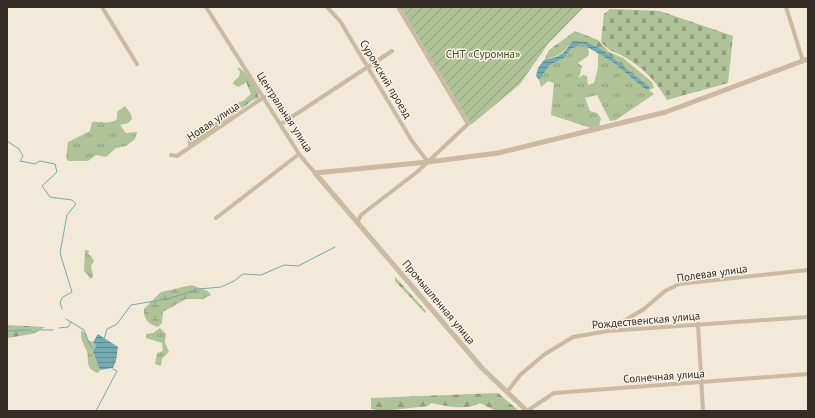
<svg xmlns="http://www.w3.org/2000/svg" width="815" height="418" viewBox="0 0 815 418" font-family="'PT Sans',sans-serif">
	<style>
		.grass { fill: url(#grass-tufts) }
		.forest { fill: url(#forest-firs) }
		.wetland { fill: url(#wetland-marsh) }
		.cemetery { fill: url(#cemetery-stones) }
		.garden { fill: url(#garden-furrows) }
		.water { fill: url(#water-rules) }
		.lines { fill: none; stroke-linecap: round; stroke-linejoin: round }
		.stream { stroke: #76aab1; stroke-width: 1 }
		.minor { stroke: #cbb9a4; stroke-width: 4 }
		.tertiary { stroke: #cbb9a4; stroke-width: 5 }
		.labels { text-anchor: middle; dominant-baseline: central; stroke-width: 3; stroke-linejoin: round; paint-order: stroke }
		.park-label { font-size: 11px; fill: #415628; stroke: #faf2e5 }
		.street-label { font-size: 11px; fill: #362c26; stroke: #faf2e5 }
	</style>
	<defs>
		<pattern id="grass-tufts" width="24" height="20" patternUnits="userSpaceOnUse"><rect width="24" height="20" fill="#b0c298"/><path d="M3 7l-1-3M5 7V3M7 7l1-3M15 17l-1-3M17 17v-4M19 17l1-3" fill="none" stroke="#909e7c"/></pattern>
		<pattern id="forest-firs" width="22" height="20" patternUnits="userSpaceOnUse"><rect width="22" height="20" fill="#b0c298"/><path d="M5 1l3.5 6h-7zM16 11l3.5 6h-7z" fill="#909e7c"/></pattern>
		<pattern id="wetland-marsh" width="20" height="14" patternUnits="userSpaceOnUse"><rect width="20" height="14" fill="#b0c298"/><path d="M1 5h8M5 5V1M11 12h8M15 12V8" fill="none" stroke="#909e7c"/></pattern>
		<pattern id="cemetery-stones" width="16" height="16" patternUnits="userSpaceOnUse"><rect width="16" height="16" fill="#b0c298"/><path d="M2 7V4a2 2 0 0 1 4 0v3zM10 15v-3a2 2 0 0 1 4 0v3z" fill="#909e7c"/></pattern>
		<pattern id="garden-furrows" width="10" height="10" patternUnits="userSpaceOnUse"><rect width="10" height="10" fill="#b0c298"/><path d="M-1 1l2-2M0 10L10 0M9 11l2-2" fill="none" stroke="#909e7c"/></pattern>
		<pattern id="water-rules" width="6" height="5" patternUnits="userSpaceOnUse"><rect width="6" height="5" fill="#76aab1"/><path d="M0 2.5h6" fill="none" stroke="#628b90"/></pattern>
	</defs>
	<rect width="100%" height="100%" fill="#f3e9d8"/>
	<path class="grass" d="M 582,44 L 588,47 L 589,55 L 578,63 L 582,66 L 579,78 L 583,75 L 587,76 L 588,85 L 594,83 L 598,68 L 598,53 L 611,61 L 645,89 L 649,90 L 654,94 L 616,120 L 610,121 L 597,95 L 585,98 L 590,111 L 597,113 L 601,118 L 599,127 L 591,128 L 551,115 L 554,83 L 548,81 L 541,87 L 539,80 L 550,65 L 564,58 L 571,49 Z
		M 125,106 L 131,114 L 132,119 L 128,123 L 120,125 L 126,133 L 137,132 L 135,139 L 126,146 L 116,148 L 106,157 L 96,155 L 88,161 L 69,161 L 66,159 L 68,142 L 90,131 L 92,122 C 101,121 109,125 117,119 L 117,112 Z
		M 85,250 L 89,251 L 88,254 L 91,256 L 94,261 L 91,266 L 93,276 L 91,279 L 84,271 Z
		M 160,328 L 166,334 L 165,342 L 169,352 L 162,358 L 161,366 L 155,364 L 157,353 L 163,351 L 162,343 L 146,338 L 146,334 L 153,333 Z
		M 81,330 L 86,334 L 88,340 L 93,342 L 96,346 L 93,352 L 100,370 L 98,373 C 82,367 91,359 86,349 C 82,341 81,340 81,330 Z"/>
	<path class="forest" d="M 575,31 L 598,40 L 609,52 L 623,58 L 652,82 L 654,88 L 649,90 L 648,87 L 603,50 L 587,42 L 568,46 C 561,56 555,56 544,60 L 549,50 Z
		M 237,67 C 246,70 258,89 259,98 L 253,100 L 188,148 L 188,139 L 185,137 L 187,135 L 189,134 L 193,139 L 195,136 L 199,137 L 204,130 L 211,127 L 214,123 L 221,119 L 223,113 L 229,109 L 231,111 L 232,107 L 236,106 L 239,102 L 243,101 L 251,94 L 246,82 L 239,87 L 233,84 L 234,81 L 239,77 L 240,72 Z
		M 395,277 L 426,311 L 425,313 L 395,281 Z
		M 7,325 L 45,327 L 32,334 L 7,338 Z
		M 498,393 L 519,411 L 496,411 L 480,403 C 467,411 446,406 431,403 L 428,406 L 383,411 L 371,409 L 371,398 Z"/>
	<path class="wetland" d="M 192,285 L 208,291 L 211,295 L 203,299 L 186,299 L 163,312 L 162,323 L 158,327 C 149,325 143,319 144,309 L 161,292 Z"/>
	<path class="cemetery" d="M 610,9 L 660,11 L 733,36 L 728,83 L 667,100 C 656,81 644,69 625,57 C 614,51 611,53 601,42 L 604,14 Z"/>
	<path class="garden" d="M 400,7 L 584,7 L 548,44 L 520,84 L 471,125 Z"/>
	<path class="water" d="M 573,41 L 587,42 L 603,50 L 649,87 L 649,90 L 645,89 L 611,61 L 582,44 L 571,49 L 564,58 L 550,65 L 539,80 L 536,76 L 538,68 L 544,60 L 556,57 L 563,53 Z
		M 98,334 L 118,347 L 116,361 L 113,368 L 100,370 L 93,352 L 96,346 L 93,342 Z"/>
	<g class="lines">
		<path class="stream" d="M 7,141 L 19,149 L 23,156 L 20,161 L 35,164 L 40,161 L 55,164 L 57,172 L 42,186 L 50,197 L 72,200 L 76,204 L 67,215 L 60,253 L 72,292 L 63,297 L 60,302 L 62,309
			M 66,319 L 84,330 L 90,345 L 94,350
			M 59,328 L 68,327 L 71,322
			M 7,331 L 30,330 L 34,333 L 39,330 L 53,330
			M 104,339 L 107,329 L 117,324 L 131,305 L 167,299 L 199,289 L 221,287 L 234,281 L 243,274 L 261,275 L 284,265 L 298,266 L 335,247
			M 96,411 L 117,371 L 113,369"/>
		<path class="minor" d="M 102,7 L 137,64
			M 206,7 L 299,154 L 315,173
			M 327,7 L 340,21 L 412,141 L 428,162
			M 786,7 L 803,61
			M 281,124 L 392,51
			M 171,155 L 177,156 L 264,97
			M 216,218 L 299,154
			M 357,223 L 361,215 L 417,172 L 468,124 L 398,7
			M 698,324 L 703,411
			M 609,330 L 644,309 L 665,291 L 679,284 L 808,270
			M 507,392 L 520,375 L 545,354 L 573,337 L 608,331 L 808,317
			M 527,411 L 554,393 L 808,374"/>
		<path class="tertiary" d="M 315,173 L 428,162 L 498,153 L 666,112 L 808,59
			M 315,173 L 482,368 L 527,411"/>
	</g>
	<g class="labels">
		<g class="park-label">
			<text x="483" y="54">СНТ «Суромна»</text>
		</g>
		<g class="street-label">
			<text transform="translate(386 79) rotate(59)">Суромский проезд</text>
			<text transform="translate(285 112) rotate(57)">Центральная улица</text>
			<text transform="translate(213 121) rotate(-34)">Новая улица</text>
			<text transform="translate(712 273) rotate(-8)">Полевая улица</text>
			<text transform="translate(439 302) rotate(50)">Промышленная улица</text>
			<text transform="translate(646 320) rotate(-5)">Рождественская улица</text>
			<text transform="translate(664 376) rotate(-4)">Солнечная улица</text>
		</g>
	</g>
	<rect width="815" height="418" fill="none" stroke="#362c26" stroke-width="16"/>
</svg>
